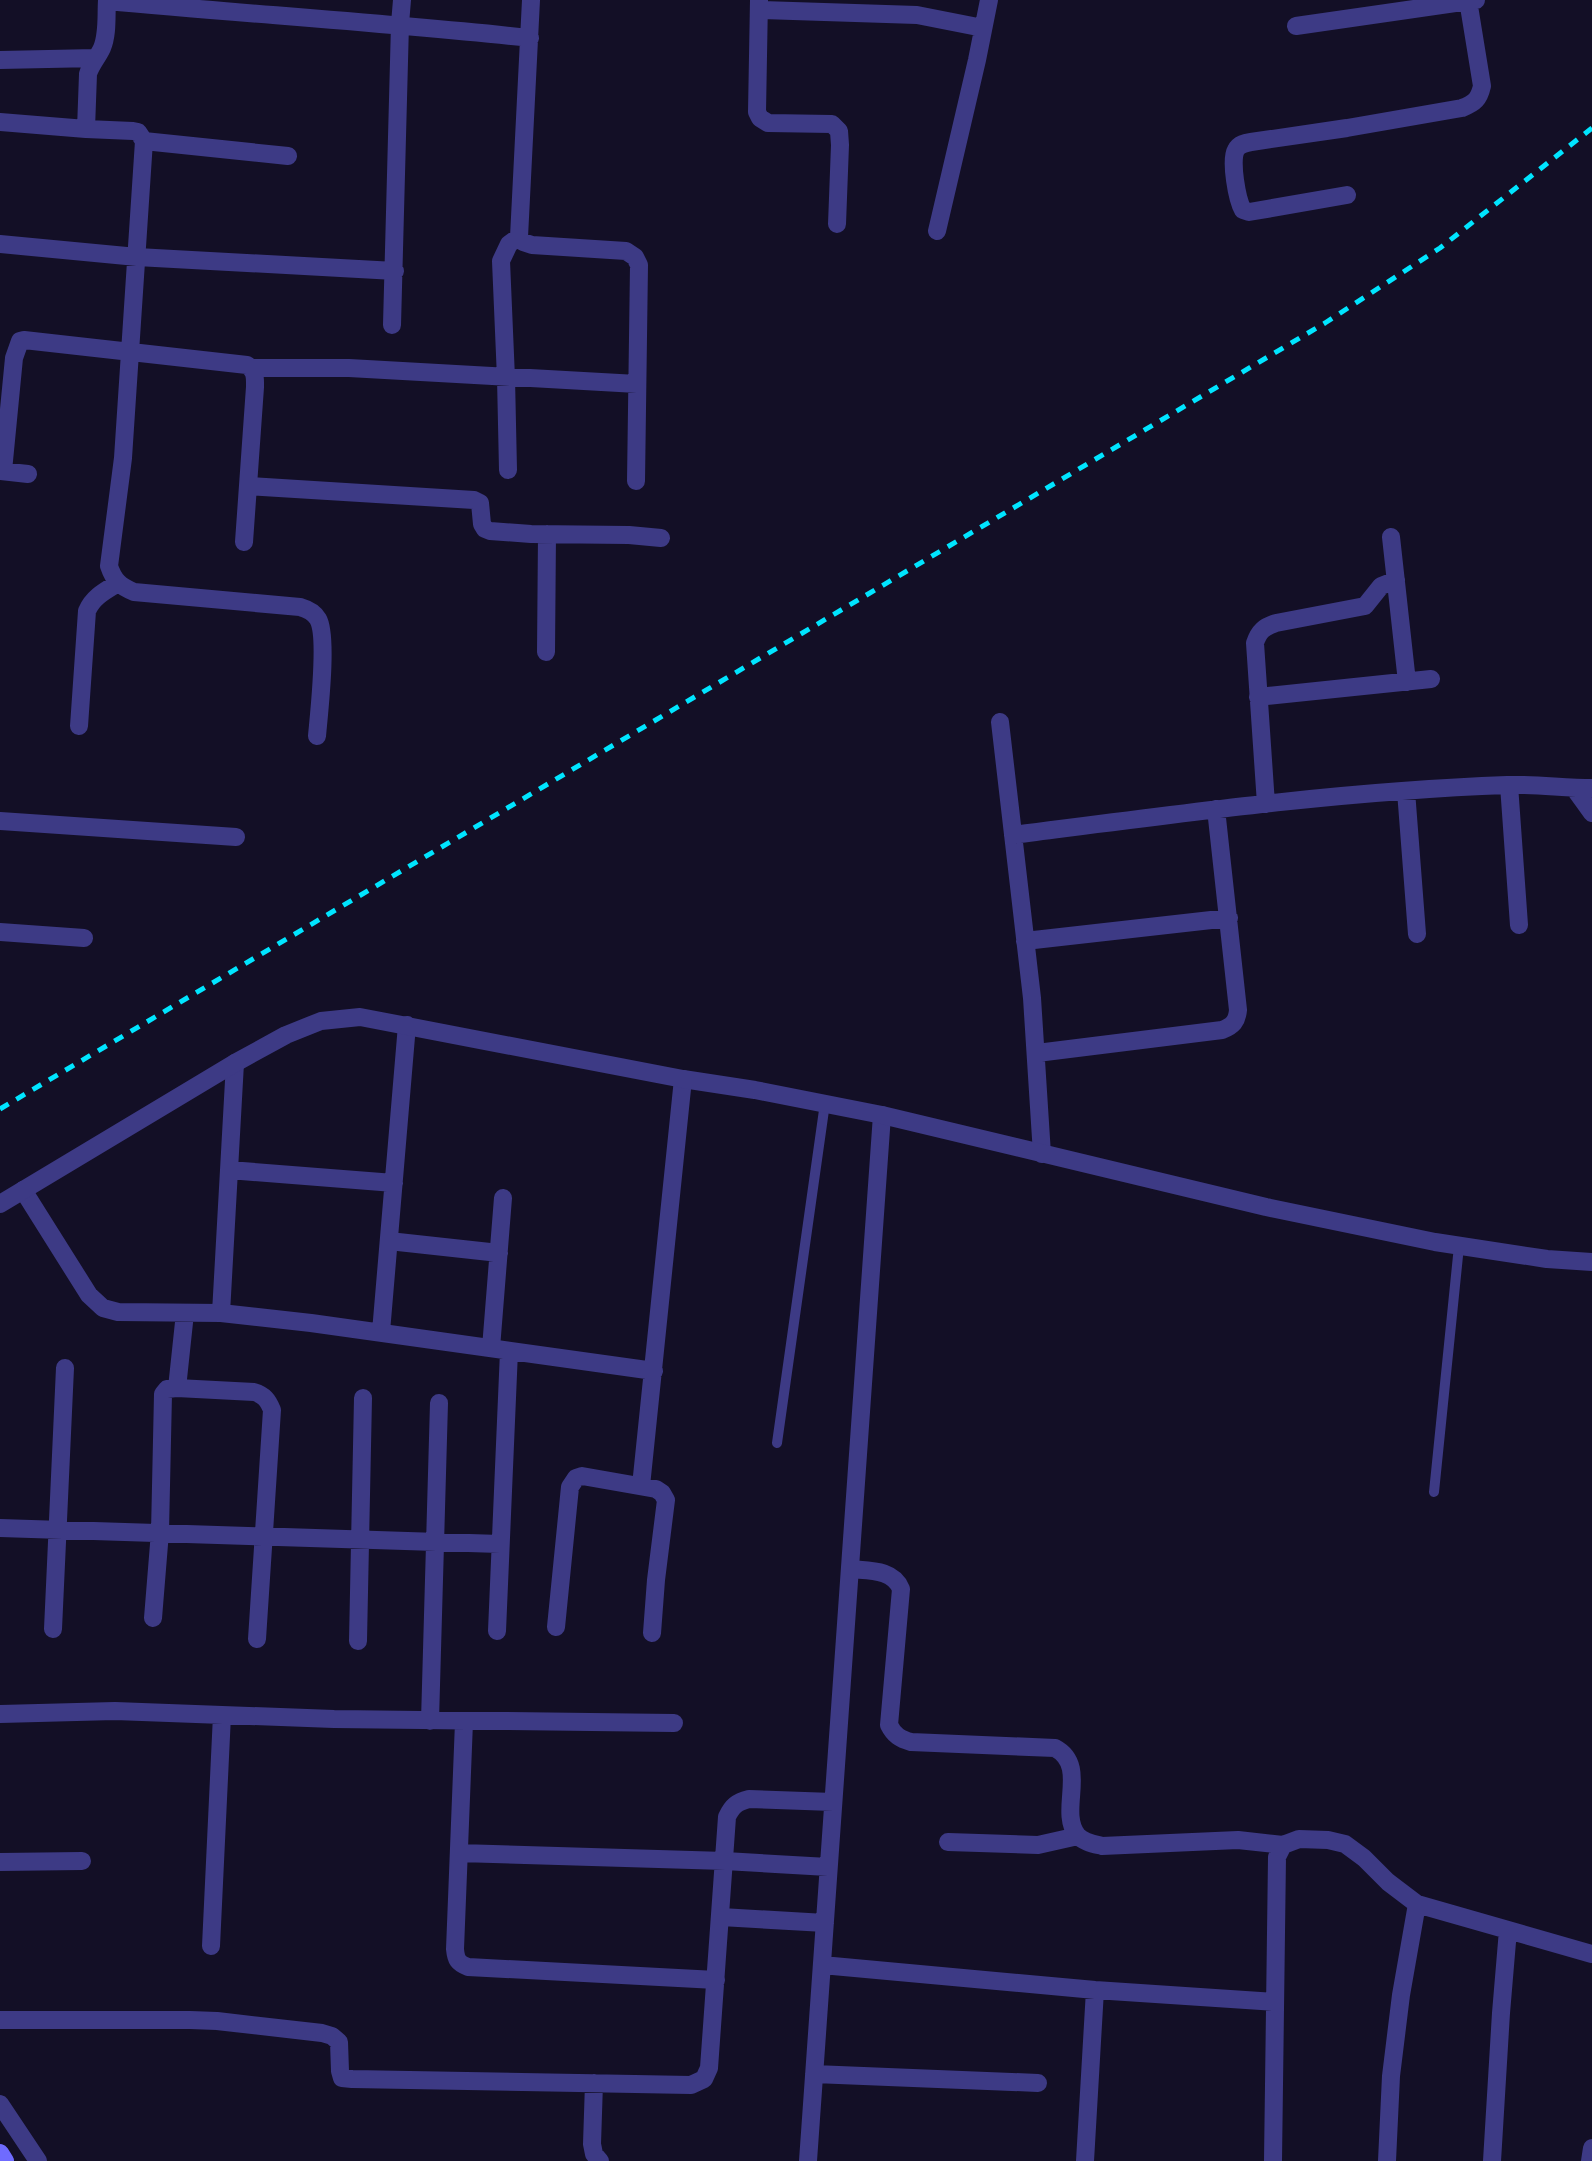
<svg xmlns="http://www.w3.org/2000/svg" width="1592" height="2161" viewBox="0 0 1592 2161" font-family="'Fira Sans',sans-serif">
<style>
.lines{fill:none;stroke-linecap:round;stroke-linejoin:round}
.service{stroke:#3d3a85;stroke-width:10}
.minor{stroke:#3d3a85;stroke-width:18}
.tertiary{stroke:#3d3a85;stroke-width:18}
.secondary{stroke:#6f6bff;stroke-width:18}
.rail{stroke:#00e5ff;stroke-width:5;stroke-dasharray:10 9;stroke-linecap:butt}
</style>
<rect width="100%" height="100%" fill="#130f26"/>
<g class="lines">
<path class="service" d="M777 1443 825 1103
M1434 1492 1459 1246"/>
<path class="minor" d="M107 0C106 15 108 34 102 48 98 57 91 64 88 74L86 129 133 131 138 132 144 141 123 458 109 566C114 581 120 586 134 592L300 607C307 609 314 612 318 619 328 636 319 713 317 736
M531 0 519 237 523 242 532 245 626 251 635 257 639 265 636 481
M759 0 757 112 760 118 768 123 832 124 839 131 840 145 837 224
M107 1C248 14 389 23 530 38
M759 10 917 15 983 28
M1296 26 1476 0
M0 60 96 58
M0 122 86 129
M144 141 288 156
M1347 195 1249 212 1243 210C1237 200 1230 160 1236 150 1239 144 1245 143 1251 142L1347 128 1462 108C1475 103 1479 99 1482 86L1468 0
M937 231 977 60 989 0
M0 244 137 257 395 271
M392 325 400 24 402 0
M252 368H349L637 384
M508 470 506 378 501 261 509 244 519 237
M0 471 28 474
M3 471 14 358 20 341 24 340 247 365C256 371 255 378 255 387L244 542
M248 486 474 500 480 503 482 524 485 529 490 531 531 534 629 535 661 538
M1391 537 1407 682
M546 652 547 534
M1258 697 1431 679
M1000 722 1032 998 1042 1154
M79 726 87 611C93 597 105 591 118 583
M1509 785 1519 925
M1574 788 1592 813
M1406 791 1417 934
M1266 804 1255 643C1259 631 1264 627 1276 623L1365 606 1381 586 1396 580
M0 821 236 837
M1013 835C1177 814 1341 791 1507 785 1535 784 1564 788 1592 788
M0 932 84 938
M1025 941 1229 918
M1037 1053 1222 1030C1233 1026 1237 1021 1238 1010L1216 809
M229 1170 394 1183
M23 1190 89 1295 103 1308 118 1312 221 1313 311 1323 654 1371
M389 1241 499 1253
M185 1313 177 1388 254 1392C264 1395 268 1400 272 1410L257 1639
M221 1313 235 1063
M381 1332 407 1025
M491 1348 503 1198
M641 1486 683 1079
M0 1528 500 1544
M850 1569C869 1571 893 1569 901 1589L889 1725C894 1735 900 1739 911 1742L1055 1748C1089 1766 1058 1810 1077 1835 1083 1842 1094 1844 1102 1846L1238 1840 1283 1845
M153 1618 160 1532 163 1394 167 1389 177 1388
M556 1627 570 1487 576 1478 582 1476 656 1489 662 1493 666 1500 656 1580 652 1633
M53 1629 65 1368
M497 1631 509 1351
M358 1641 363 1398
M0 1714 115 1711 334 1719 674 1723
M430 1721 439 1403
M464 1722 455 1949C456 1960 458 1963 468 1967L716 1980
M948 1842 1038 1845 1078 1836
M459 1853 725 1861 828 1867
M0 1862 82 1861
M721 1917 825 1923
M211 1946 222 1715
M822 1965 1095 1990 1275 2002
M0 2020H190L217 2021 322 2033 332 2036 339 2042 340 2071 342 2078 352 2079 691 2085 704 2079 709 2068 727 1817C732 1806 737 1802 749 1799L833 1802
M814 2074 1038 2083
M594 2083 592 2144 594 2154 600 2161
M808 2161 882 1115
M1085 2161 1095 1990
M1273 2161 1277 1857 1283 1845 1299 1839 1328 1840 1345 1844 1364 1858 1388 1882 1417 1904 1592 1954
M1387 2161 1391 2076 1401 1995 1417 1904
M1492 2161 1501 2013 1508 1930
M1590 2161 1592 2148"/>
<path class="tertiary" d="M0 1204 235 1063 286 1035 321 1021 360 1017 683 1079 755 1090 882 1115 1266 1207 1435 1242 1547 1259 1592 1262
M0 2104 38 2161"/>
<path class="secondary" d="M0 2153 5 2161"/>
<path class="rail" d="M0 1109 1325 323 1440 248 1592 128"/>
</g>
</svg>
